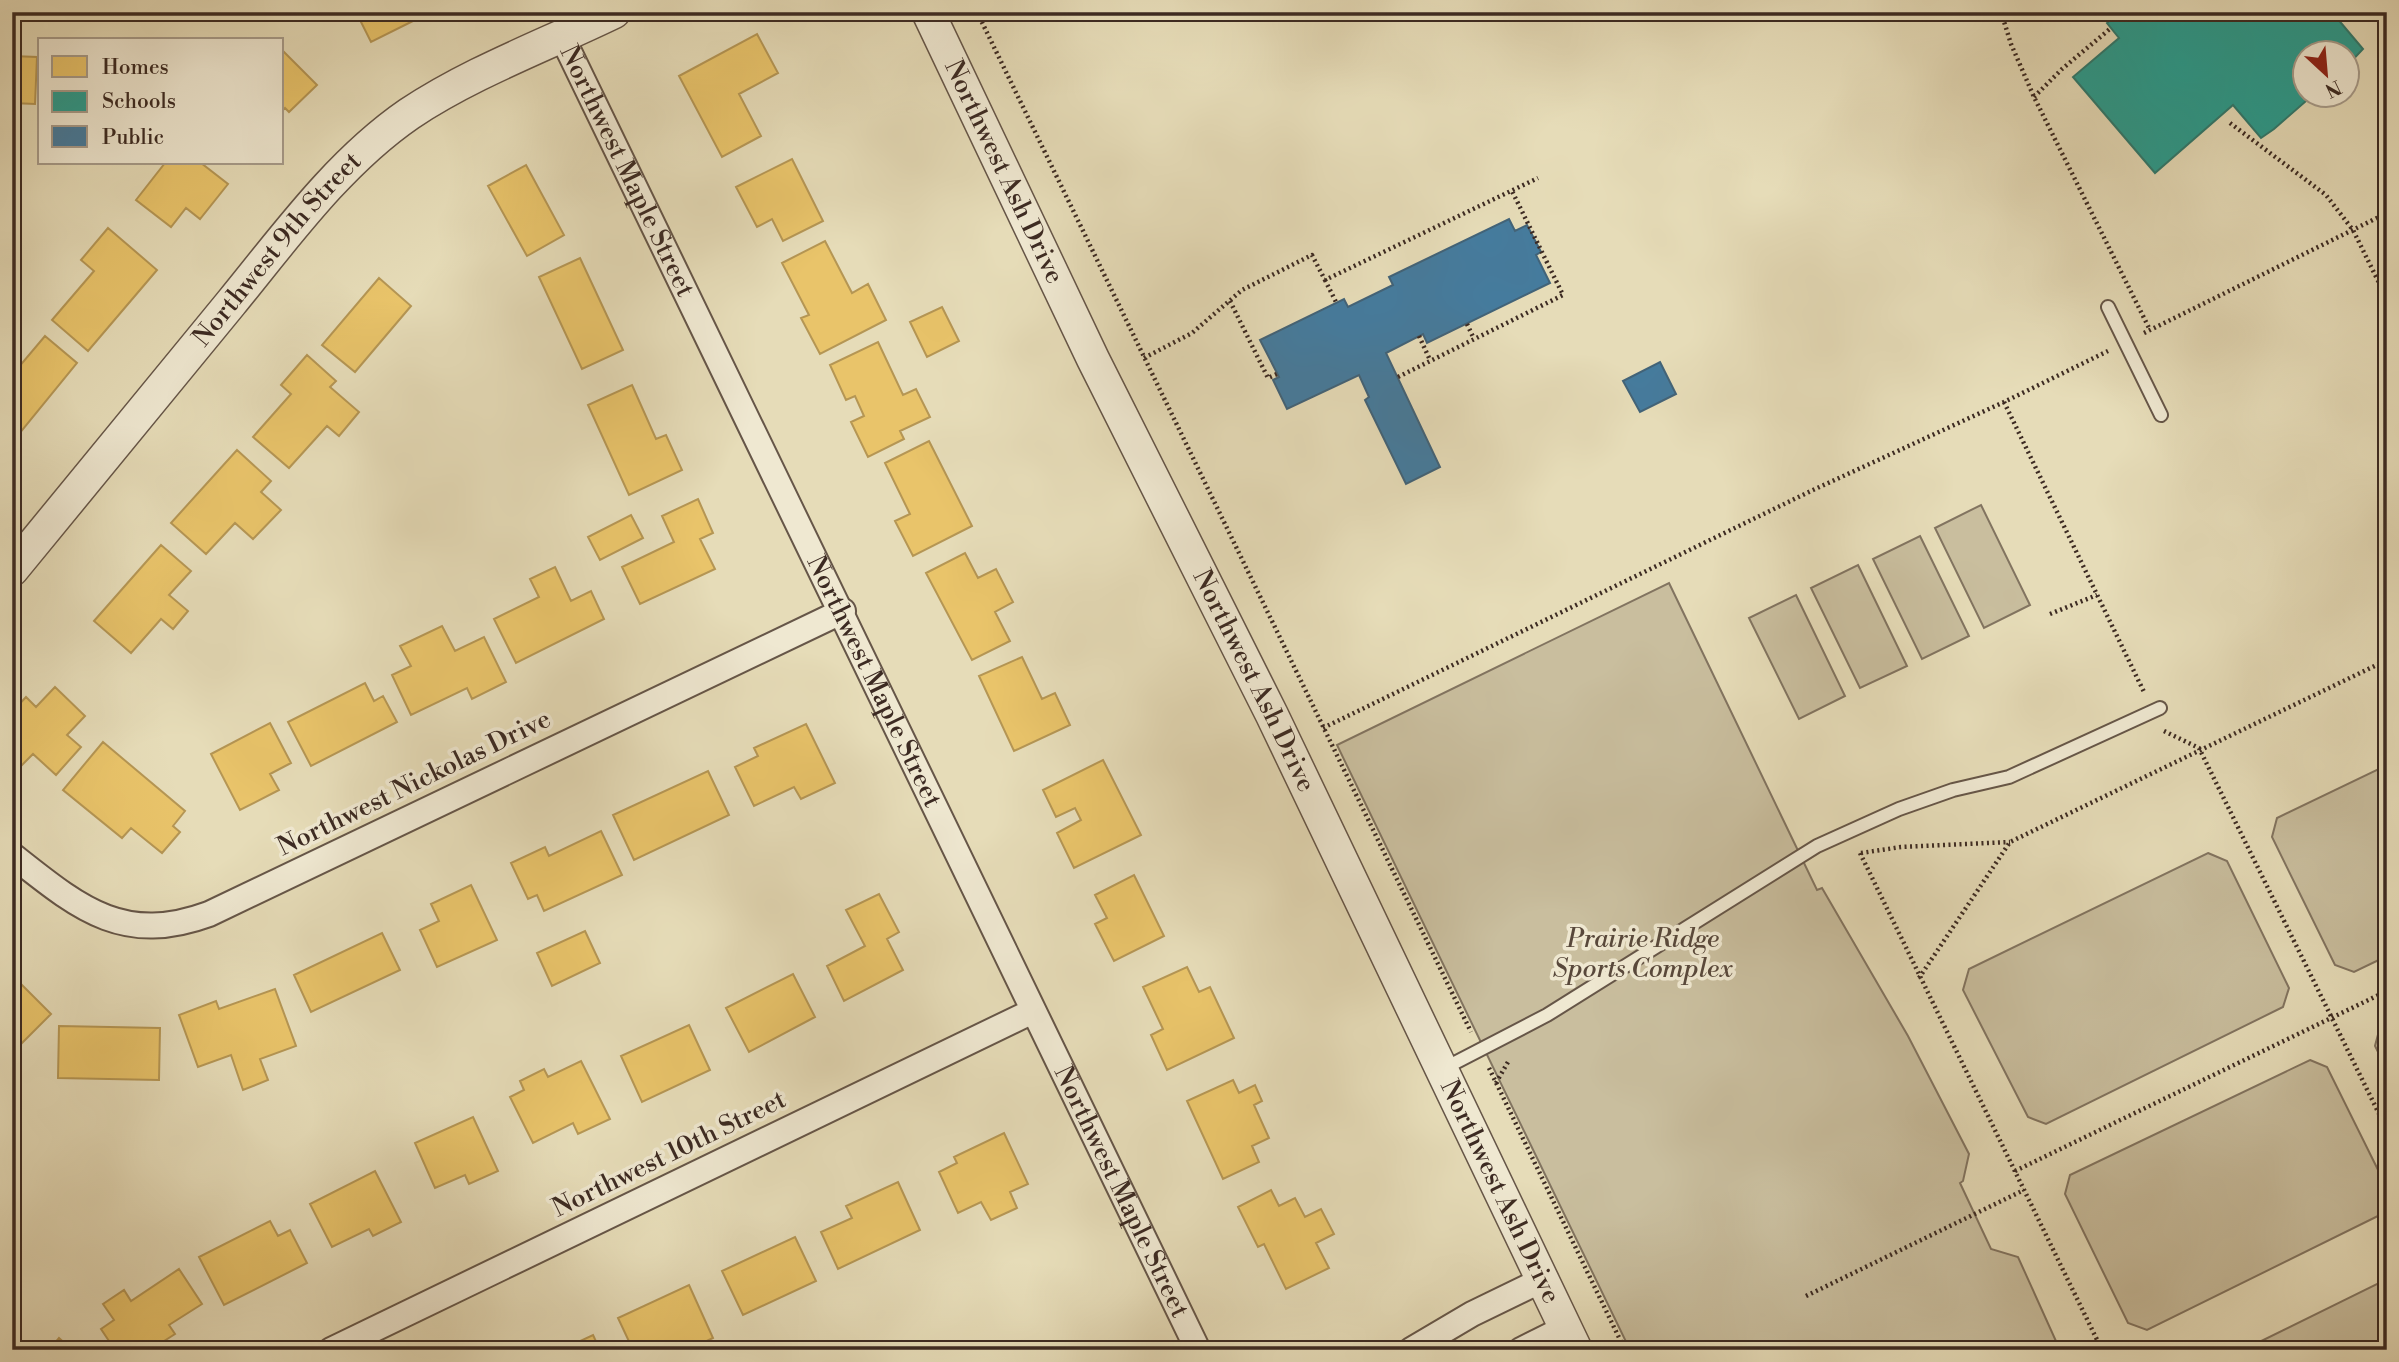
<svg xmlns="http://www.w3.org/2000/svg" width="2399" height="1362" viewBox="0 0 2399 1362" font-family="'Libre Bodoni',serif">
<style>
.green{fill:#c9be9e;stroke:#827460;stroke-width:2}
.homes{fill:#e9c46a;stroke:#b59654;stroke-width:2}
.schools{fill:#2a9d8f;stroke:#2f7a6e;stroke-width:2}
.public{fill:#457b9d;stroke:#426378;stroke-width:2}
.lines{fill:none;stroke-linecap:round;stroke-linejoin:round}
.service-casing{stroke:#665648;stroke-width:16}
.minor-casing{stroke:#665648;stroke-width:28}
.tertiary-casing{stroke:#665648;stroke-width:35}
.path{stroke:#3c2a22;stroke-width:4.5;stroke-dasharray:2 3.5;stroke-linecap:butt}
.service{stroke:#efe8d1;stroke-width:12}
.minor{stroke:#efe8d1;stroke-width:24}
.tertiary{stroke:#efe8d1;stroke-width:32}
.labels{text-anchor:middle;dominant-baseline:central;stroke-width:7;stroke-linejoin:round;paint-order:stroke}
.street-label{font-size:26px;fill:#3c2a22;stroke:#efe8d1}
.park-label{font-size:26px;font-style:italic;fill:#58483b;stroke:#efe8d1}
</style>
<rect width="100%" height="100%" fill="#e6dcb8"/>
<filter id="stains"><feTurbulence type="fractalNoise" baseFrequency=".00286" numOctaves="4"/><feColorMatrix values="0 0 0 0 .2 0 0 0 0 .09 0 0 0 0 .02 0 0 0 .5 -.17"/></filter>
<radialGradient id="worn" r=".72"><stop offset=".6" stop-color="#630" stop-opacity="0"/><stop offset="1" stop-color="#630" stop-opacity=".3"/></radialGradient>
<path class="green" d="M1981 505 2030 605 1984 628 1935 528Z
M1920 536 1969 636 1922 659 1873 559Z
M1858 565 1907 666 1860 688 1811 588Z
M1669 583 1817 890 1822 888 1908 1036 1969 1154 1963 1181 1960 1183 1991 1249 2018 1257 2060 1350H1630L1337 745Z
M1796 595 1845 696 1799 719 1749 618Z
M2387 765V956L2354 972 2335 965 2272 837 2277 818Z
M2208 853 2227 861 2289 988 2283 1007 2046 1124 2028 1117 1963 990 1969 969Z
M2387 1024V1070L2375 1046 2380 1027Z
M2310 1060 2327 1067 2387 1188 2384 1213 2147 1330 2128 1323 2065 1194 2070 1175Z
M2387 1279V1350H2243Z"/>
<path class="homes" d="M356 12H431L371 42Z
M757 34 778 73 739 94 761 136 722 157 679 76Z
M282 50 317 85 289 112 285 108 282 111Z
M12 56 37 57 35 104 12 103Z
M792 159 823 221 783 241 772 219 757 227 736 187Z
M165 163H201L228 184 200 219 186 208 171 227 136 200Z
M526 165 564 235 527 256 488 186Z
M108 228 157 270 88 351 52 320 94 271 81 260Z
M825 241 852 293 868 284 886 320 820 354 801 318 809 315 782 263Z
M580 258 623 350 582 369 539 277Z
M379 278 411 306 355 372 322 345Z
M942 307 959 341 927 357 910 322Z
M45 336 77 363 15 439 12 437V375Z
M878 342 903 395 916 389 930 417 900 431 904 439 868 457 851 422 864 416 855 396 846 400 830 365Z
M307 355 336 381 330 387 359 412 339 436 327 426 289 468 253 437 291 394 281 385Z
M632 385 656 439 666 435 682 470 629 495 588 405Z
M929 441 972 526 913 556 895 521 910 514 885 463Z
M237 450 271 481 261 492 281 510 253 539 235 523 206 554 171 523Z
M698 499 713 533 700 539 715 569 640 604 622 567 674 542 662 516Z
M631 515 643 538 600 560 588 537Z
M161 545 191 571 169 595 188 611 173 629 161 619 131 653 94 621Z
M965 553 978 578 996 569 1013 602 995 612 1010 641 972 660 926 573Z
M555 567 571 601 591 591 604 619 516 663 494 619 539 597 530 579Z
M442 626 455 651 484 637 506 682 472 699 467 688 411 715 392 675 411 666 400 646Z
M1022 657 1042 699 1055 693 1070 725 1014 751 979 676Z
M365 683 374 701 383 696 397 722 311 766 288 722Z
M55 687 85 716 67 735 81 747 56 775 33 754 19 768 12 761V712L26 697 36 707Z
M270 723 291 763 270 774 279 790 240 810 211 754Z
M806 724 835 783 801 799 794 787 754 806 735 767 758 756 754 748Z
M103 742 185 811 173 826 180 832 162 853 131 828 122 838 63 790Z
M1103 760 1141 835 1074 868 1057 833 1081 820 1075 808 1056 817 1043 790Z
M708 771 729 815 634 860 613 815Z
M601 831 622 875 544 911 537 895 528 899 511 863 545 847 549 856Z
M1134 875 1164 936 1114 961 1095 924 1107 918 1095 895Z
M471 885 497 940 437 967 420 930 439 921 431 904Z
M879 894 899 932 887 939 903 970 844 1001 827 966 865 946 846 910Z
M585 931 600 963 552 986 537 953Z
M382 933 400 970 311 1012 294 975Z
M1187 967 1199 992 1210 987 1234 1038 1167 1070 1151 1035 1163 1029 1143 987Z
M793 974 815 1017 749 1052 726 1008Z
M12 975 51 1014 13 1052 12 1051Z
M275 989 296 1046 260 1059 268 1080 243 1090 231 1055 198 1067 179 1015 216 1001 219 1009Z
M689 1025 710 1070 642 1102 621 1056Z
M59 1026 160 1028 159 1080 58 1078Z
M581 1061 610 1119 578 1134 573 1123 533 1143 510 1097 524 1090 520 1081 544 1069 548 1077Z
M1233 1080 1239 1093 1255 1085 1262 1101 1254 1105 1269 1138 1252 1146 1259 1162 1223 1179 1187 1101Z
M473 1117 498 1171 469 1184 465 1175 435 1188 415 1143Z
M1004 1133 1028 1184 1010 1192 1017 1208 991 1220 981 1202 958 1213 939 1172 957 1163 954 1157Z
M375 1171 401 1222 373 1236 369 1229 332 1247 310 1204Z
M898 1182 920 1230 838 1269 821 1232 852 1218 846 1206Z
M1271 1190 1279 1206 1295 1198 1305 1217 1321 1209 1334 1234 1316 1243 1329 1268 1286 1289 1264 1244 1258 1247 1238 1207Z
M270 1221 278 1236 290 1230 307 1263 224 1305 199 1257Z
M795 1237 816 1281 743 1315 722 1271Z
M179 1269 202 1304 169 1325 175 1334 150 1350H115L101 1329 114 1320 103 1304 124 1290 131 1301Z
M689 1285 713 1338 688 1350H633L618 1318Z
M593 1335 600 1350H561Z
M59 1338 72 1350H49Z"/>
<path class="schools" d="M2119 12H2341L2336 17 2363 49 2346 67V52H2304V94H2314L2274 129 2261 138 2233 105 2155 173 2073 77 2119 38 2107 23Z"/>
<path class="public" d="M1509 219 1515 231 1527 225 1541 252 1536 255 1550 283 1427 343 1423 334 1386 353 1440 467 1406 484 1365 400 1369 397 1359 375 1287 409 1273 380 1279 377 1260 340 1344 299 1348 307 1393 285 1389 277Z
M1660 362 1676 394 1640 412 1623 381Z"/>
<g class="lines">
<defs>
<path id="service" d="M2108 307 2161 415
M1441 1070 1547 1015 1817 846 1899 809 1953 790 2009 777 2160 708"/>
<g id="minor">
<path id="s1" d="M562 37 1198 1350"/>
<path d="M12 855C78 907 122 946 209 914L843 611"/>
<path d="M331 1350 1033 1011"/>
<path d="M1411 1350 1472 1314 1542 1280"/>
<path d="M1521 1350 1565 1328"/>
</g>
<g id="tertiary">
<path id="s2" d="M928 12 1093 359 1272 715 1576 1350"/>
<path id="s3" d="M12 570C85 481 158 392 231 303 285 237 338 163 409 114 472 72 546 45 614 12"/>
</g>
</defs>
<use href="#service" class="service-casing"/>
<use href="#minor" class="minor-casing"/>
<use href="#tertiary" class="tertiary-casing"/>
<path class="path" d="M977 12 1471 1032
M2001 12 2011 44 2034 97 2150 330
M2034 97 2062 69 2111 28
M2230 123 2326 195 2353 230 2387 299
M1325 280 1336 302
M1230 301 1268 378 1277 374
M1467 324 1474 339
M2144 333 2387 213
M1419 336 1430 360
M1144 358 1192 333 1242 290 1312 255 1325 280 1538 178
M1398 377 1563 295 1512 191
M2004 402 2144 692
M2050 614 2097 595
M1323 728 1813 490 2004 402 2108 351
M2164 731 2199 748 2387 1130
M1860 853 2102 1350
M1861 853 1901 847 2010 842
M1919 978 2010 842 2387 660
M1489 1068 1625 1350
M1496 1083 1508 1062
M2015 1171 2387 991
M1806 1296 2024 1190"/>
<use href="#service" class="service"/>
<use href="#minor" class="minor"/>
<use href="#tertiary" class="tertiary"/>
</g>
<g class="labels">
<g class="street-label">
<text stroke="none"><textPath href="#s1" startOffset="149">Northwest Maple Street</textPath></text>
<text stroke="none"><textPath href="#s2" startOffset="177">Northwest Ash Drive</textPath></text>
<text stroke="none"><textPath href="#s3" startOffset="416">Northwest 9th Street</textPath></text>
<text stroke="none"><textPath href="#s1" startOffset="716">Northwest Maple Street</textPath></text>
<text stroke="none"><textPath href="#s2" startOffset="744">Northwest Ash Drive</textPath></text>
<text transform="translate(414 783) rotate(-26)">Northwest Nickolas Drive</text>
<text transform="translate(669 1154) rotate(-26)">Northwest 10th Street</text>
<text stroke="none"><textPath href="#s2" startOffset="1311">Northwest Ash Drive</textPath></text>
<text stroke="none"><textPath href="#s1" startOffset="1283">Northwest Maple Street</textPath></text>
</g>
<g class="park-label">
<text x="1643" y="939">Prairie Ridge<tspan x="1643" dy="30">Sports Complex</tspan></text>
</g>
</g>
<rect width="2399" height="1362" fill="none" stroke="#e6dcb8" stroke-width="42"/>
<rect x="14" y="14" width="2371" height="1334" fill="none" stroke="#3c2a22" stroke-width="3.5"/>
<rect x="21" y="21" width="2357" height="1320" fill="none" stroke="#3c2a22" stroke-width="2"/>
<rect x="38" y="38" width="245" height="126" fill="#efe8d1" stroke="#a79c8b" stroke-width="2"/>
<rect x="52" y="56" width="35" height="21" fill="#e9c46a" stroke="#a79c8b" stroke-width="2"/>
<text x="102" y="74" font-size="21" fill="#3c2a22">Homes</text>
<rect x="52" y="91" width="35" height="21" fill="#2a9d8f" stroke="#a79c8b" stroke-width="2"/>
<text x="102" y="108" font-size="21" fill="#3c2a22">Schools</text>
<rect x="52" y="126" width="35" height="21" fill="#457b9d" stroke="#a79c8b" stroke-width="2"/>
<text x="102" y="144" font-size="21" fill="#3c2a22">Public</text>
<g transform="translate(2326 74) rotate(154)"><circle r="33" fill="#efe8d1" stroke="#a79c8b" stroke-width="2"/>
<path d="M0-5L12 26L0 18L-12 26Z" fill="#8f2418"/>
<text y="-10" font-size="19" font-weight="bold" text-anchor="middle" fill="#3c2a22">N</text>
</g>
<rect width="100%" height="100%" filter="url(#stains)"/>
<rect width="100%" height="100%" fill="url(#worn)"/>
</svg>
